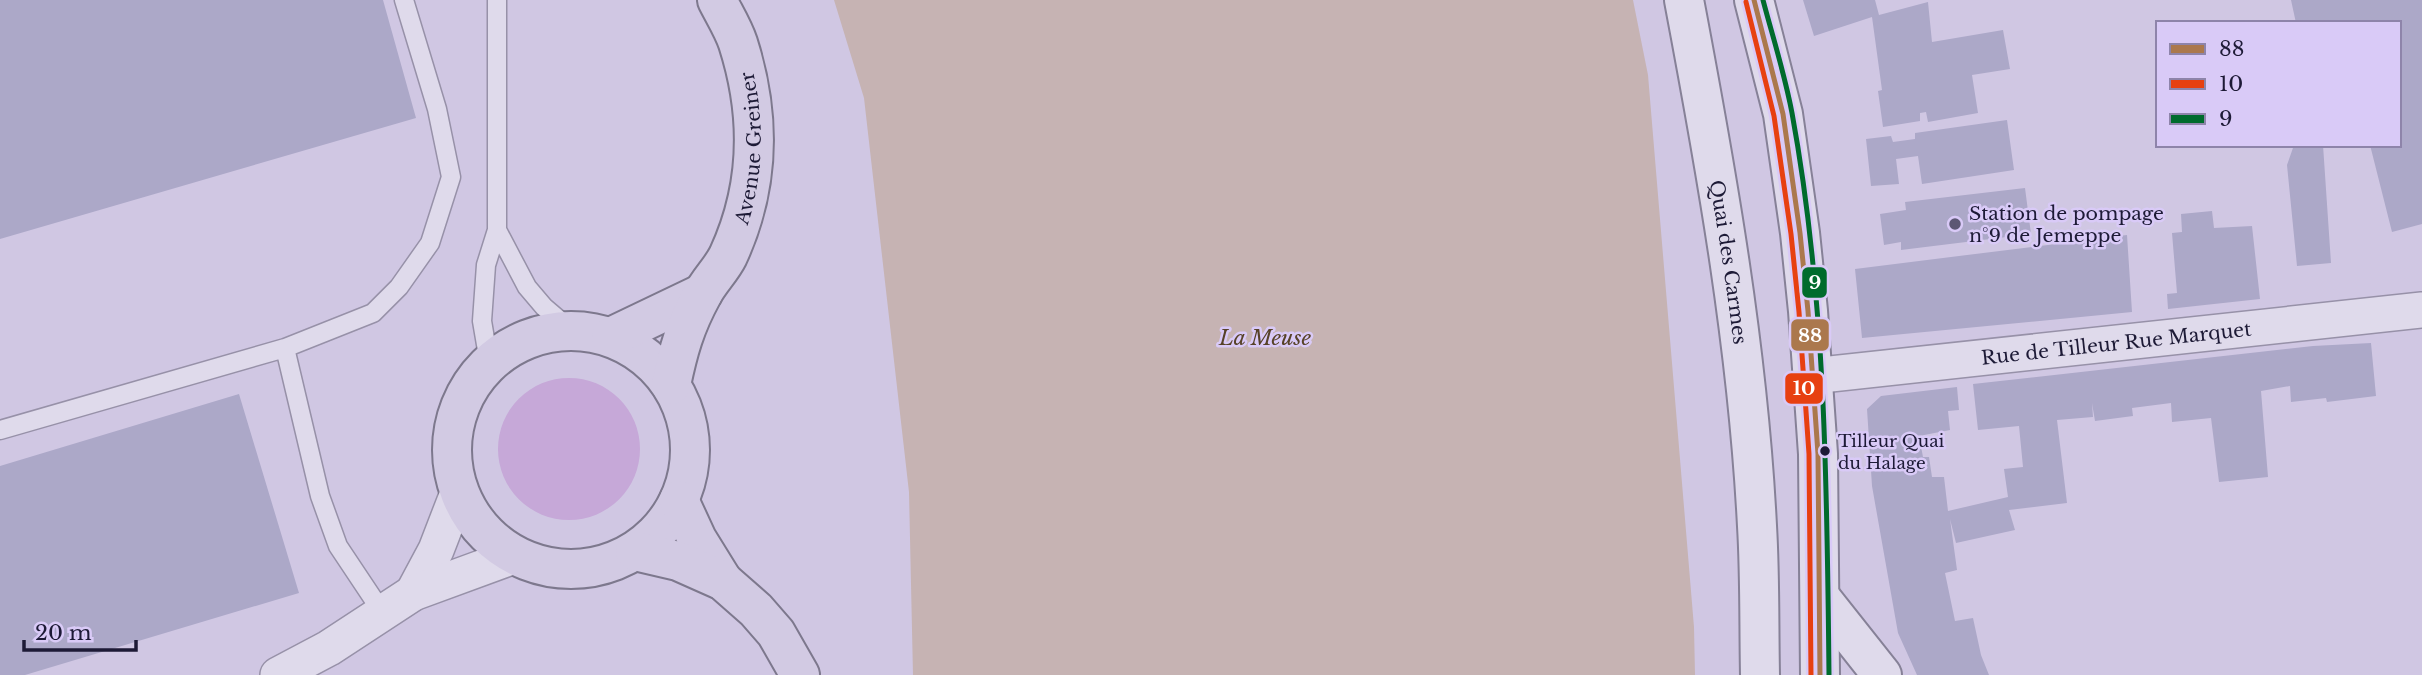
<svg xmlns="http://www.w3.org/2000/svg" width="2422" height="675" viewBox="0 0 2422 675" font-family="'Libre Baskerville',serif">
<style>
.green{fill:#c6a8d8}
.water{fill:#c6b3b3}
.building{fill:#aca8c8}
.lines{fill:none;stroke-linecap:round;stroke-linejoin:round}
.lane-casing{stroke:#9791a8;stroke-width:21}
.street-casing{stroke:#9791a8;stroke-width:38}
.secondary-casing{stroke:#868197;stroke-width:42}
.primary-casing{stroke:#7d788d;stroke-width:42}
.lane{stroke:#dfdaeb;stroke-width:18}
.street{stroke:#dfdaeb;stroke-width:35}
.secondary{stroke:#dfdaeb;stroke-width:38}
.primary{stroke:#d2cae3;stroke-width:38}
.bus-1-casing{stroke:#d9caf7;stroke-width:10}
.bus-2-casing{stroke:#d9caf7;stroke-width:10}
.bus-3-casing{stroke:#d9caf7;stroke-width:10}
.bus-1{stroke:#ab784d;stroke-width:5}
.bus-2{stroke:#e74011;stroke-width:5}
.bus-3{stroke:#006b2d;stroke-width:5}
.poi-dot{fill:#5c5773;stroke:#d9caf7;stroke-width:2.5}
.bus-dot{fill:#1d1a36;stroke:#d9caf7;stroke-width:2.5}
.labels{text-anchor:middle;dominant-baseline:central;stroke-width:5;stroke-linejoin:round;paint-order:stroke}
.bus-label{font-size:17px;fill:#1d1a36;stroke:#d9caf7;text-anchor:start}
.street-label{font-size:19px;fill:#1d1a36;stroke:#d9caf7}
.poi-label{font-size:19px;fill:#1d1a36;stroke:#d9caf7;text-anchor:start}
.water-label{font-size:21px;font-style:italic;fill:#574228;stroke:#d9caf7}
.line-badge{stroke:#d9caf7;stroke-width:2.5}
.badge-label{font-size:19px;text-anchor:middle;font-weight:bold;fill:#fff}
</style>
<rect width="100%" height="100%" fill="#d0c7e3"/>
<path class="green" d="M498 449a71 71 0 1 1 142 0a71 71 0 1 1-142 0Z"/>
<path class="water" d="M834 0H1633L1648 75 1694 627 1695 675H913L909 492 864 98Z"/>
<path class="building" d="M0 0H383L416 118 0 239Z
M1803 0H1875L1879 15 1928 2 1932 42 2003 30 2010 69 1972 75 1978 113 1928 122 1926 112 1920 113V121L1883 127 1878 91 1882 90 1872 17 1814 36Z
M2291 0H2422V224L2392 232 2370 145H2399V23H2296Z
M2007 120 2014 170 1922 184 1918 156 1896 159 1899 184 1871 186 1866 139 1891 136 1893 142 1915 139V133Z
M2294 145H2323L2331 263 2297 266 2287 165Z
M2025 188 2031 234 1901 250V242L1884 245 1880 214 1906 210 1905 202Z
M2212 211 2214 228 2252 226 2260 299 2168 309 2167 294 2177 293 2172 233 2182 232 2181 214Z
M2127 235 2132 312 1862 338 1855 269Z
M2371 343 2376 396 2327 402 2326 398 2291 402 2290 386 2261 391 2268 477 2219 482 2211 418 2172 422 2171 403 2132 408 2133 416 2095 421 2092 403 2093 417 2057 420 2067 503 2009 510 2015 530 1956 543 1950 519 1957 570 1945 573 1955 621 1973 618 1981 655 1989 675H1917L1898 633 1872 486 1867 409 1881 396 1957 387 1959 410 1948 411 1950 430 1919 436 1923 457H1929L1932 477H1944L1948 511 2008 497 2004 469 2023 467 2019 426 1978 430 1973 384 2313 346Z
M239 394 299 593 25 675H0V466Z"/>
<g class="lines">
<defs>
<path id="lane" d="M497 0V230
M285 348 320 496 338 546 382 612
M489 362 482 321 486 265 497 230 527 287 544 307 571 330
M0 430 285 348 373 313 399 287 430 243 451 177 437 109 404 0"/>
<g id="street">
<path id="s1" d="M1812 376 2422 310"/>
<path d="M413 593 436 550 458 493"/>
<path d="M278 675 329 648 413 593 514 556"/>
</g>
<g id="secondary">
<path id="s2" d="M1684 0C1717 174 1748 349 1757 526 1760 576 1759 625 1760 675"/>
<path d="M1754 0 1783 114 1800 233 1808 311 1818 454 1820 675"/>
<path d="M1821 598 1882 675"/>
</g>
<g id="primary">
<circle cx="571" cy="450" r="119"/>
<path d="M611 337 703 293"/>
<path id="s3" d="M671 385C678 351 685 326 702 295 709 281 721 270 728 256 760 187 761 115 738 43 733 28 724 14 717 0"/>
<path d="M679 500 697 539 723 581"/>
<path d="M635 551 678 561 723 581 756 610 776 633 800 675"/>
</g>
</defs>
<use href="#lane" class="lane-casing"/>
<use href="#street" class="street-casing"/>
<use href="#secondary" class="secondary-casing"/>
<use href="#primary" class="primary-casing"/>
<use href="#lane" class="lane"/>
<use href="#street" class="street"/>
<use href="#secondary" class="secondary"/>
<use href="#primary" class="primary"/>
<defs>
<path id="bus-1" d="M1754 0 1783 114 1800 233 1808 311 1818 454 1820 675"/>
<path id="bus-2" d="M1746 2 1774 116 1791 234 1799 312 1809 454 1811 675"/>
<path id="bus-3" d="M1763 0C1773 38 1785 75 1792 113 1826 298 1827 487 1829 675"/>
</defs>
<use href="#bus-1" class="bus-1-casing"/>
<use href="#bus-2" class="bus-2-casing"/>
<use href="#bus-3" class="bus-3-casing"/>
<use href="#bus-1" class="bus-1"/>
<use href="#bus-2" class="bus-2"/>
<use href="#bus-3" class="bus-3"/>
</g>
<circle class="poi-dot" cx="1955" cy="224" r="7"/>
<circle class="bus-dot" cx="1825" cy="451" r="6"/>
<g class="labels">
<g class="bus-label">
<text x="1838" y="441">Tilleur Quai<tspan x="1838" dy="22">du Halage</tspan></text>
</g>
<g class="street-label">
<text stroke="none"><textPath href="#s3" startOffset="254">Avenue Greiner</textPath></text>
<text stroke="none"><textPath href="#s2" startOffset="266">Quai des Carmes</textPath></text>
<text stroke="none"><textPath href="#s1" startOffset="306">Rue de Tilleur Rue Marquet</textPath></text>
</g>
<g class="poi-label">
<text x="1969" y="213">Station de pompage<tspan x="1969" dy="22">n°9 de Jemeppe</tspan></text>
</g>
<g class="water-label">
<text x="1265" y="338">La Meuse</text>
</g>
</g>
<g class="line-badge">
<rect x="1801" y="266" width="27" height="33" rx="7" fill="#006b2d"/>
<rect x="1790" y="318" width="40" height="34" rx="7" fill="#ab784d"/>
<rect x="1784" y="372" width="40" height="33" rx="7" fill="#e74011"/>
</g>
<g class="badge-label">
<text x="1815" y="289">9</text>
<text x="1810" y="342">88</text>
<text x="1804" y="395">10</text>
</g>
<rect x="2156" y="21" width="245" height="126" fill="#d9caf7" stroke="#8e84aa" stroke-width="2"/>
<rect x="2170" y="44" width="35" height="10" fill="#ab784d" stroke="#8e84aa" stroke-width="2"/>
<text x="2219" y="56" font-size="21" fill="#1d1a36">88</text>
<rect x="2170" y="79" width="35" height="10" fill="#e74011" stroke="#8e84aa" stroke-width="2"/>
<text x="2219" y="91" font-size="21" fill="#1d1a36">10</text>
<rect x="2170" y="114" width="35" height="10" fill="#006b2d" stroke="#8e84aa" stroke-width="2"/>
<text x="2219" y="126" font-size="21" fill="#1d1a36">9</text>
<path d="M24 640v10h112v-10" fill="none" stroke="#1d1a36" stroke-width="3.5"/>
<text x="35" y="640" font-size="21" fill="#1d1a36" stroke="#d9caf7" stroke-width="5" paint-order="stroke">20 m</text>
</svg>
